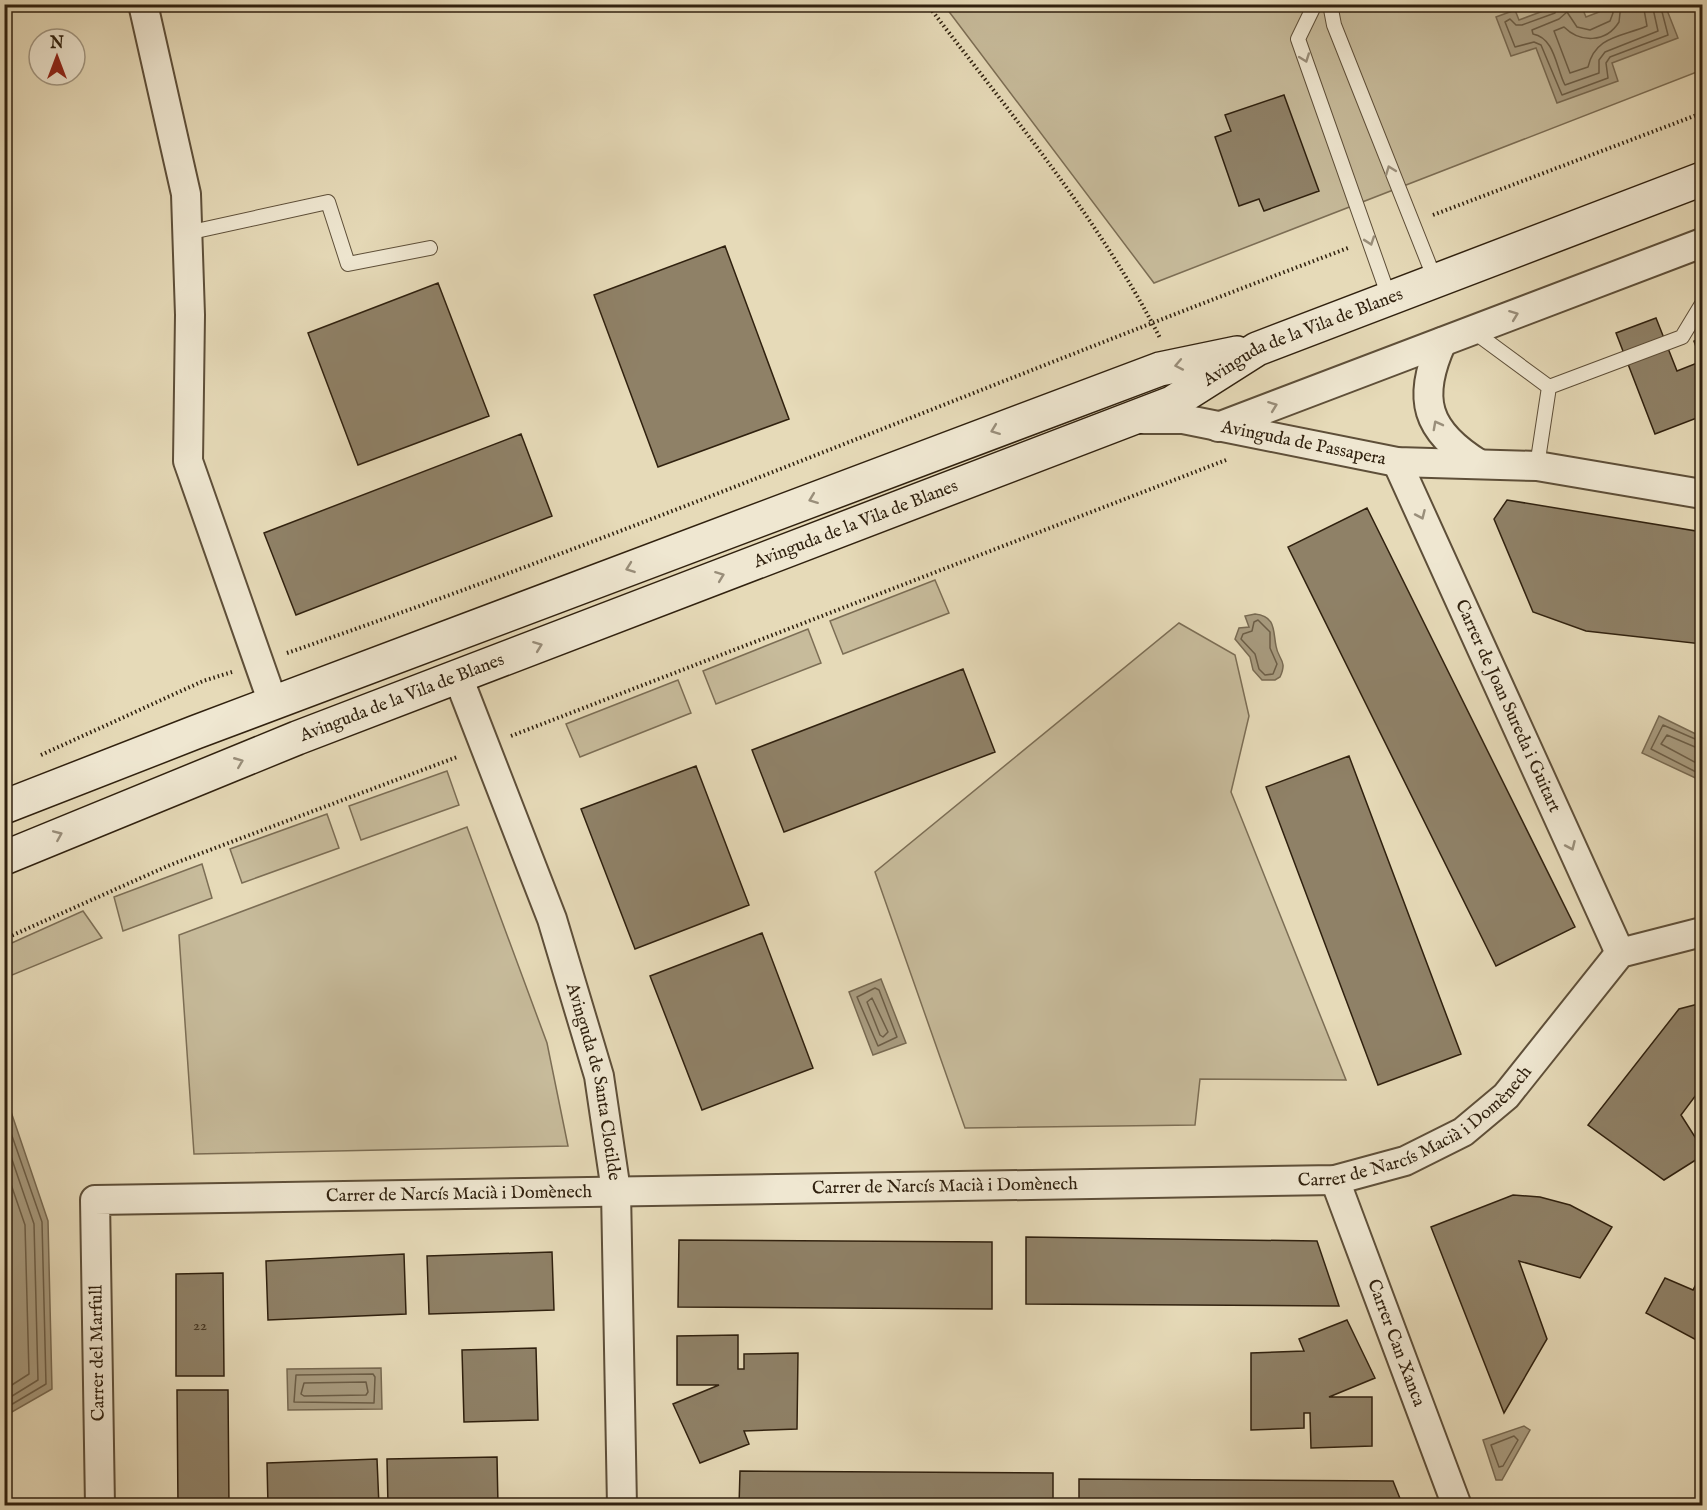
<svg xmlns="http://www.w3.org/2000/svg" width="1707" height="1510" viewBox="0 0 1707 1510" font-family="'IM FELL English',serif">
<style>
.green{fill:#c7bb9b;stroke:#7c6e55;stroke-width:1.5}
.water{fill:#a89b7f;stroke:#786a52;stroke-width:1.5}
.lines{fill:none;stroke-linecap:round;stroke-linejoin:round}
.shore{stroke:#6c5e47;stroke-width:1.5}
.building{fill:#8f8167;stroke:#30210f;stroke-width:1.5}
.lane-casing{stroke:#5e4f39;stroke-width:16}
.street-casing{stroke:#5e4f39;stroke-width:32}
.secondary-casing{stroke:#30210f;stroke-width:36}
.path{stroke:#30210f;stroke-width:4;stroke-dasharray:1.5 3;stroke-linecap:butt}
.lane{stroke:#efe7d1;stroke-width:14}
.street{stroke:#efe7d1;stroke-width:28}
.secondary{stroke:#efe7d1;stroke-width:33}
.oneway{stroke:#998e7a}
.labels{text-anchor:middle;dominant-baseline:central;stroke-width:6;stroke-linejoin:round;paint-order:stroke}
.number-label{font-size:15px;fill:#483925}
.street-label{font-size:18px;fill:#30210f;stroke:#efe7d1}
</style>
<rect width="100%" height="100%" fill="#e6dab8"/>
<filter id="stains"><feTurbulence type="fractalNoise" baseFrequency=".00333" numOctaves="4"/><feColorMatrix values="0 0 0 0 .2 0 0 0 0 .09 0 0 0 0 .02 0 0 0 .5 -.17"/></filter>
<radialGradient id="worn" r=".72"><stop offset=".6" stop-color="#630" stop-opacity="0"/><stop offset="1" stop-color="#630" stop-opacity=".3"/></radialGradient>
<path class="green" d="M944 5H1702V70L1154 283Z
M935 580 949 613 843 654 830 621Z
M1179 623 1235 655 1249 716 1231 792 1346 1080 1200 1079 1195 1125 965 1128 875 872Z
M808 629 821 663 716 704 703 671Z
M678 680 691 713 580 757 566 724Z
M447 771 459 805 361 840 349 806Z
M327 814 339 848 242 883 230 849Z
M467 827 547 1043 568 1146 194 1154 179 935Z
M202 864 212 898 123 931 114 897Z
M83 911 102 938 5 978V946Z"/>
<path class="water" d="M1559 5H1581L1586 17 1599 12 1597 5H1665L1678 38 1612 63 1618 81 1557 103 1536 48 1511 56 1496 17 1515 10 1519 20Z
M1255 614C1276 616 1273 631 1276 646 1278 660 1288 660 1280 677L1275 680H1262L1253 670 1250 657 1235 639 1239 628 1249 627 1245 616Z
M1659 716 1702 737V781L1642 753Z
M881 979 906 1043 873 1055 849 992Z
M5 1094 48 1221 52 1389 5 1416Z
M381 1368 382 1409 288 1410 287 1369Z
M1524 1426 1530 1430 1502 1480H1496L1483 1440Z"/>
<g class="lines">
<path class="shore" d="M1558 4 1555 13 1522 25H1516L1510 19 1505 22 1515 47 1534 42 1541 45 1562 95 1608 78 1606 63 1610 57 1668 35 1660 4
M1611 4 1613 13 1610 21 1590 30 1577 27 1567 12 1559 19 1532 30 1533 34C1555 38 1556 68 1565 85L1599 73V60L1605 52 1658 31 1652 4
M1621 4 1619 22C1606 43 1580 43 1564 27L1554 31 1570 73 1588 67C1595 36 1621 37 1647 26L1643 4
M1258 620 1270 632V648L1277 664 1273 674 1265 675 1259 669 1255 654 1241 639 1243 634 1252 631 1254 622Z
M1702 742 1663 725 1651 749 1702 775
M1702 750 1667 735 1661 744 1702 766
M875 988 879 990 897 1037 878 1046 857 997Z
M872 998 888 1032 883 1037 880 1035 867 1002Z
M4 1113 42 1222 46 1384 4 1409
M4 1136 34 1224 38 1380 4 1401
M4 1164 25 1225 29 1374 4 1390
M373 1374 375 1377 374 1403 294 1402 296 1375Z
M366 1382 368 1392 366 1395 304 1396 301 1394 304 1383Z
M1514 1436 1518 1440 1503 1466 1499 1467 1491 1445Z"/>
</g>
<path class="building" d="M1284 95 1319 191 1264 211 1259 199 1239 206 1215 137 1231 131 1225 115Z
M725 246 789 419 658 467 594 295Z
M438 283 489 416 358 465 308 333Z
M1656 318 1677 371 1702 361V416L1655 434 1616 333Z
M1702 337V363L1694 341Z
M521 434 552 516 296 615 264 533Z
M1507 500 1702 532V644L1586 631 1533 612 1494 519Z
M1367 508 1575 927 1496 966 1288 547Z
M963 669 995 752 784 832 752 750Z
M1349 756 1461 1054 1378 1085 1266 787Z
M696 766 749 905 635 949 581 809Z
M762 933 813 1068 702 1110 650 976Z
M1702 1003V1087L1681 1115 1702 1148V1156L1664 1180 1588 1125 1679 1009Z
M1513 1195 1540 1197 1570 1205 1612 1227 1580 1278 1519 1261 1547 1339 1504 1413 1431 1227Z
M1026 1237 1317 1241 1339 1306 1026 1304Z
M679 1240 992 1242V1309L678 1307Z
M552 1252 554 1310 429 1314 427 1256Z
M404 1254 406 1314 268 1320 266 1261Z
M223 1273 224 1376H176V1274Z
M1702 1273V1343L1646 1313 1665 1278 1693 1290Z
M1347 1320 1375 1378 1329 1397H1372V1446L1311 1448 1310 1413H1304V1428L1251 1430V1353L1304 1351 1299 1339Z
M738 1335V1369H744V1354L798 1353 797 1429 744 1431 749 1444 700 1463 673 1404 719 1385H677V1336Z
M536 1348 538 1420 464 1422 462 1350Z
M177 1390H228L229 1506H178Z
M497 1457 498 1506H388L387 1459Z
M377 1459 379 1506H268L267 1463Z
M740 1471 1053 1473V1506H739Z
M1079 1479 1393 1481 1403 1506H1079Z"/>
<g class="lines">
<defs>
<path id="lane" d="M1315 4 1298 39 1390 300
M1330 4 1334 25 1436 282
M187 233 328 202 348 264 430 248
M1473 331 1549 387
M1537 466 1549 387 1682 337 1702 304"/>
<g id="street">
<path d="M143 4 186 194 190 315 188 461 273 703"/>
<path d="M1442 342C1416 399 1426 431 1479 464"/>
<path id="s1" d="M1138 419H1183L1397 462 1537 466 1702 494"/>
<path d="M1218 427 1702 243"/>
<path id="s2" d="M1397 462 1620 953"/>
<path id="s3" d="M458 677 552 919 599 1076 616 1191 622 1506"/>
<path id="s4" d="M1335 1180 1457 1506"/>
<path id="s5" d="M100 1506 95 1200 1335 1180 1405 1161 1463 1132 1506 1096 1620 953 1702 932"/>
</g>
<g id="secondary">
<path d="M4 807 196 732 1160 369 1237 353"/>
<path id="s6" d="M4 858 297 738 1172 403 1257 349 1702 179"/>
</g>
</defs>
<use href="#lane" class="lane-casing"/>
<use href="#street" class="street-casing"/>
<use href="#secondary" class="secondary-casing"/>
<path class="path" d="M927 4C1009 112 1098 217 1160 338
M1433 215 1702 113
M287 653C645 529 994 381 1348 248
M511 736 1226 460
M41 755 203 681 232 672
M4 939 170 865 457 757"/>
<use href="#lane" class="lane"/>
<use href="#street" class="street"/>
<use href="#secondary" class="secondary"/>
</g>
<defs><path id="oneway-chevron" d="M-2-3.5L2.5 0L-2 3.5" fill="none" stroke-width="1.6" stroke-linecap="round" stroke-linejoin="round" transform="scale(1.5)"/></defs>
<g class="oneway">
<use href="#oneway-chevron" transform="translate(1305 58) rotate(70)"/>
<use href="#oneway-chevron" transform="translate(1390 170) rotate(-111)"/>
<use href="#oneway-chevron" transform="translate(1370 241) rotate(71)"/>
<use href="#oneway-chevron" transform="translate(1514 315) rotate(-21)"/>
<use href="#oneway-chevron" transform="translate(1179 365) rotate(169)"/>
<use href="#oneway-chevron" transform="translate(1273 406) rotate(-21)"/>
<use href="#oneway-chevron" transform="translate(1437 425) rotate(-118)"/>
<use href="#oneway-chevron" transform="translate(995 430) rotate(159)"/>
<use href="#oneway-chevron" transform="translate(813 499) rotate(159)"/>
<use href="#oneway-chevron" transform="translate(1421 515) rotate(66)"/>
<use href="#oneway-chevron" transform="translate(630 568) rotate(160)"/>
<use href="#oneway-chevron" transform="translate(720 576) rotate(-21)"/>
<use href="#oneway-chevron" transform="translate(538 646) rotate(-21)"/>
<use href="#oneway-chevron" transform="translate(239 762) rotate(-22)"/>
<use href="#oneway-chevron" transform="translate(58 835) rotate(-23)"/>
<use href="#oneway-chevron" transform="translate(1571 846) rotate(66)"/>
</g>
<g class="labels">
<g class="number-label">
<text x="200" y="1325">22</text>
</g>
<g class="street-label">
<text stroke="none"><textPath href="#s6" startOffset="1401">Avinguda de la Vila de Blanes</textPath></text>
<text stroke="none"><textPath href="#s1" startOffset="168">Avinguda de Passapera</textPath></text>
<text stroke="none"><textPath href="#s6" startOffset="915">Avinguda de la Vila de Blanes</textPath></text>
<text stroke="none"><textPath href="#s6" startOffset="429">Avinguda de la Vila de Blanes</textPath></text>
<text stroke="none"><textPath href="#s2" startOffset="268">Carrer de Joan Sureda i Guitart</textPath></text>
<text stroke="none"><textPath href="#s3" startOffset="428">Avinguda de Santa Clotilde</textPath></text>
<text stroke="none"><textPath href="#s5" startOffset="1642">Carrer de Narcís Macià i Domènech</textPath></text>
<text stroke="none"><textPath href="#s5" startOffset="1156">Carrer de Narcís Macià i Domènech</textPath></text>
<text stroke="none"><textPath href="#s5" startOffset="670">Carrer de Narcís Macià i Domènech</textPath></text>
<text stroke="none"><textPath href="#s4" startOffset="174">Carrer Can Xanca</textPath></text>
<text transform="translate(98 1353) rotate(-91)">Carrer del Marfull</text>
</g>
</g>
<rect width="1707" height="1510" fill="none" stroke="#e6dab8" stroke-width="24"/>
<rect x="6" y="6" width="1695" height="1498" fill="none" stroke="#30210f" stroke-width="3"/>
<rect x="12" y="12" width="1683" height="1486" fill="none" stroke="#30210f" stroke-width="1.5"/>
<g transform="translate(57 57)"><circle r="28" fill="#efe7d1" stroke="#a39883" stroke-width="1.5"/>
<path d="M0-4.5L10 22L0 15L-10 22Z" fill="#8f2418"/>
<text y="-9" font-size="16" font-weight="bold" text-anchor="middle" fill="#30210f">N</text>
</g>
<rect width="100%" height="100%" filter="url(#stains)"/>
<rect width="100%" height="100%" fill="url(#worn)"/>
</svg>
